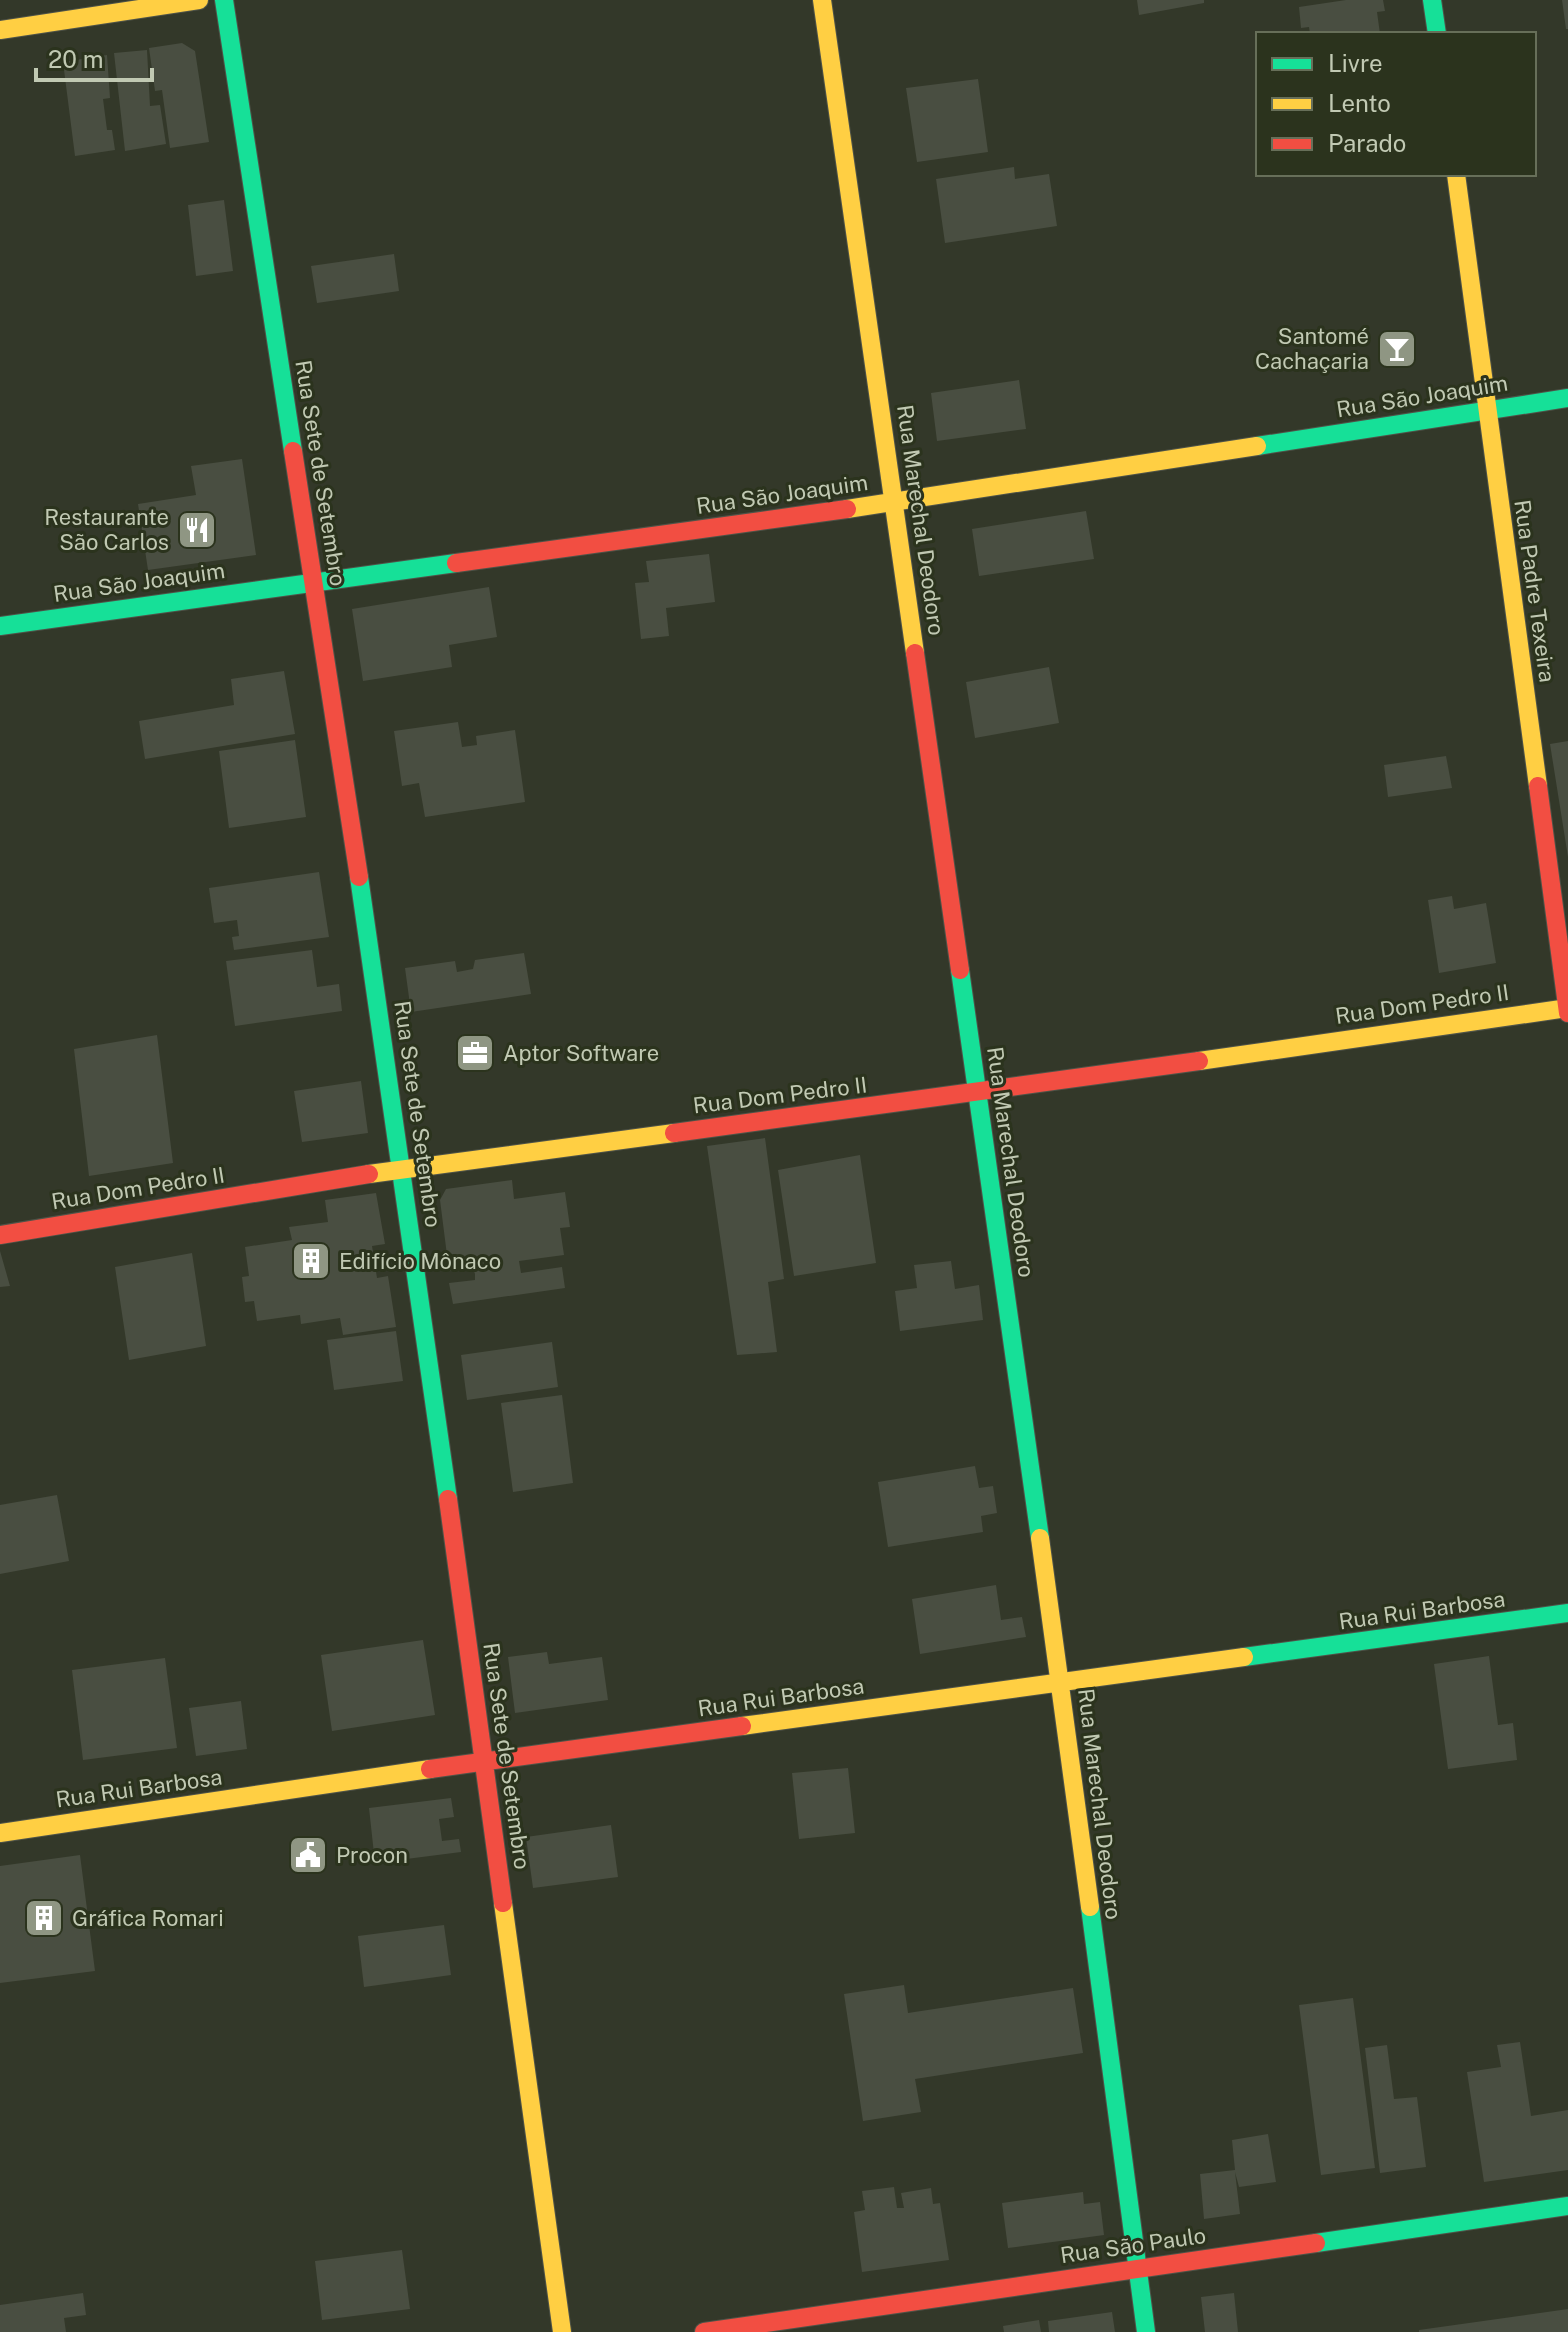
<svg xmlns="http://www.w3.org/2000/svg" width="1568" height="2332" viewBox="0 0 1568 2332" font-family="'Public Sans',sans-serif">
<style>
.building{fill:#494e41}
.lines{fill:none;stroke-linecap:round;stroke-linejoin:round}
.fast-casing{stroke:#4f5348;stroke-width:20}
.slow-casing{stroke:#4f5348;stroke-width:20}
.jam-casing{stroke:#4f5348;stroke-width:20}
.fast{stroke:#16e098;stroke-width:18}
.slow{stroke:#ffcf43;stroke-width:18}
.jam{stroke:#f24e42;stroke-width:18}
.labels{text-anchor:middle;dominant-baseline:central;stroke-width:6;stroke-linejoin:round;paint-order:stroke}
.poi-label{font-size:22px;fill:#c1c9b3;stroke:#2b331d;text-anchor:start}
.street-label{font-size:22px;fill:#c1c9b3;stroke:#2b331d}
</style>
<rect width="100%" height="100%" fill="#333829"/>
<path class="building" d="M1137 0H1204V3L1139 15Z
M1346 0H1383L1385 11 1377 12 1380 34H1310L1309 27 1301 28 1299 7Z
M1562 0H1568V29H1566Z
M182 43 195 51 209 142 170 148 162 90 155 91 149 48Z
M147 50 150 106 160 105 166 144 125 151 114 53Z
M107 55 110 98 103 99 107 130H112L115 150 75 156 63 62Z
M978 79 988 152 917 162 906 88Z
M1014 167 1015 179 1049 174 1057 226 945 243 936 179Z
M224 200 233 271 196 276 188 205Z
M394 254 399 291 317 303 311 266Z
M1019 380 1026 429 937 441 931 393Z
M242 459 256 555 148 570 138 504 196 495 191 466Z
M1086 511 1094 559 979 576 972 529Z
M709 554 715 602 666 608 669 636 641 639 635 583 649 582 646 561Z
M489 587 497 637 449 645 452 667 363 681 352 609Z
M1049 667 1059 723 975 738 966 682Z
M284 671 295 734 145 759 139 721 234 705 231 679Z
M458 722 462 747 477 745 476 736 515 730 525 802 425 817 419 783 402 786 394 731Z
M295 740 306 817 229 828 219 751Z
M1568 741V857L1550 744Z
M1446 756 1452 788 1388 797 1384 765Z
M319 872 329 937 234 950 232 937 239 936 237 920 214 923 209 888Z
M1452 896 1454 909 1486 903 1496 963 1439 973 1428 900Z
M312 950 317 987 339 984 342 1011 235 1026 226 961Z
M524 953 531 994 411 1012 405 968 455 961 457 972 473 969 475 960Z
M157 1035 173 1163 89 1176 74 1049Z
M361 1081 368 1133 302 1142 294 1091Z
M765 1138 784 1279 768 1282 777 1352 737 1355 707 1146Z
M860 1155 876 1263 794 1276 778 1170Z
M512 1180 514 1199 565 1192 570 1227 560 1228 564 1255 519 1261 521 1273 562 1267 565 1288 453 1304 449 1283 475 1280V1274L473 1268 449 1271 440 1200 446 1189Z
M376 1193 385 1244 372 1246 377 1278 388 1276 396 1327 343 1335 340 1318 301 1324 300 1315 257 1321 254 1301 245 1302 242 1277 249 1276 245 1247 292 1240 289 1227 328 1222 325 1200Z
M0 1251 10 1286 0 1287Z
M192 1253 206 1346 129 1360 115 1267Z
M951 1261 955 1289 979 1285 983 1320 900 1331 895 1291 917 1288 914 1265Z
M396 1331 403 1381 334 1390 327 1340Z
M552 1342 558 1387 467 1400 461 1355Z
M562 1395 573 1483 513 1492 501 1403Z
M975 1466 979 1488 993 1486 997 1513 981 1516 983 1532 888 1547 878 1482Z
M57 1495 69 1561 0 1574V1505Z
M996 1585 1001 1620 1022 1617 1026 1637 920 1654 912 1599Z
M423 1640 435 1715 332 1731 321 1655Z
M547 1652 549 1664 602 1657 608 1700 515 1713 508 1657Z
M1489 1656 1498 1725 1513 1723 1517 1760 1448 1769 1434 1664Z
M165 1658 177 1748 83 1760 72 1670Z
M241 1701 247 1749 196 1756 189 1708Z
M848 1768 855 1833 799 1839 792 1773Z
M451 1798 454 1817 439 1819 442 1841 459 1839 461 1852 375 1863 369 1808Z
M611 1825 618 1877 533 1888 526 1837Z
M80 1855 95 1971 0 1983V1866Z
M444 1925 451 1975 364 1987 358 1936Z
M904 1985 908 2013 1073 1988 1083 2053 915 2079 921 2112 863 2121 844 1994Z
M1353 1998 1375 2168 1321 2175 1299 2005Z
M1520 2042 1531 2116 1568 2110V2170L1484 2182 1467 2072 1501 2067 1497 2045Z
M1387 2045 1394 2099 1417 2097 1426 2167 1380 2173 1365 2048Z
M1268 2134 1276 2182 1239 2187 1235 2172 1240 2214 1204 2219 1200 2174 1235 2170 1232 2140Z
M894 2187 897 2208H904L901 2193 931 2188 933 2204 940 2203 949 2260 862 2272 854 2212 865 2210 862 2191Z
M1083 2192 1084 2204 1100 2202 1104 2235 1008 2248 1002 2203Z
M402 2250 410 2309 322 2320 315 2261Z
M83 2293 86 2315 64 2318 66 2332H0V2305Z
M1234 2293 1238 2332H1205L1201 2297Z
M1568 2309V2332H1419V2330Z
M1112 2312 1115 2332H1049L1048 2321Z
M1039 2320 1041 2332H1004L1003 2326Z"/>
<g class="lines">
<defs>
<path id="fast" d="M224 0 293 451
M1432 0 1437 34
M1257 446 1568 398
M0 626 456 563
M359 877 448 1499
M960 970 1040 1538
M1244 1657 1568 1613
M1090 1907 1146 2332
M1316 2243 1568 2206"/>
<path id="slow" d="M822 0 915 653
M0 30 199 0
M1456 174 1538 786
M847 509 1257 446
M1199 1061 1568 1008
M369 1174 674 1133
M1040 1538 1090 1907
M742 1726 1244 1657
M0 1833 430 1769
M503 1903 562 2332"/>
<path id="jam" d="M293 451 359 877
M456 563 847 509
M915 653 960 970
M1538 786 1568 1013
M674 1133 1199 1061
M0 1235 369 1174
M448 1499 503 1903
M430 1769 742 1726
M704 2332 1316 2243"/>
</defs>
<use href="#fast" class="fast-casing"/>
<use href="#slow" class="slow-casing"/>
<use href="#jam" class="jam-casing"/>
<use href="#fast" class="fast"/>
<use href="#slow" class="slow"/>
<use href="#jam" class="jam"/>
</g>
<defs>
<symbol id="bar-square" viewBox="-11 -11 22 22"><rect x="-9" y="-9" width="18" height="18" rx="4" fill="#8f9683" stroke="#2b331d"/><path d="M-6-5H6L.8 .8V4.5H3.5V6h-7V4.5H-.8V.8Z" fill="#fff"/></symbol>
<symbol id="restaurant-square" viewBox="-11 -11 22 22"><rect x="-9" y="-9" width="18" height="18" rx="4" fill="#8f9683" stroke="#2b331d"/><path d="M-5-6h1v4h1v-4h1v4h1v-4h1v5L-1.5 .5V6h-2V.5L-5-1ZM5-6V6H3V1.5H1.5Q1.5-4 5-6Z" fill="#fff"/></symbol>
<symbol id="office-square" viewBox="-11 -11 22 22"><rect x="-9" y="-9" width="18" height="18" rx="4" fill="#8f9683" stroke="#2b331d"/><path d="M-6-3h4V-5.5h4V-3h4V5H-6ZM-1-4.5V-3h2v-1.5ZM-6 0V1H6V0Z" fill="#fff"/></symbol>
<symbol id="building-square" viewBox="-11 -11 22 22"><rect x="-9" y="-9" width="18" height="18" rx="4" fill="#8f9683" stroke="#2b331d"/><path d="M-4-6H4V6H1V3H-1V6H-4ZM-2.5-4.3h1.7v1.8h-1.7ZM.8-4.3h1.7v1.8H.8ZM-2.5-1h1.7V.8h-1.7ZM.8-1h1.7V.8H.8Z" fill="#fff"/></symbol>
<symbol id="civic-square" viewBox="-11 -11 22 22"><rect x="-9" y="-9" width="18" height="18" rx="4" fill="#8f9683" stroke="#2b331d"/><path d="M-.6-6.5H3V-4.5H.6V-3L4-1V1h2V6H-6V1h2V-1L-.6-3ZM-1.2 2.5V6h2.4V2.5Z" fill="#fff"/></symbol>
</defs>
<g fill-rule="evenodd">
<use href="#bar-square" x="1375" y="327" width="44" height="44"/>
<use href="#restaurant-square" x="175" y="508" width="44" height="44"/>
<use href="#office-square" x="453" y="1031" width="44" height="44"/>
<use href="#building-square" x="289" y="1239" width="44" height="44"/>
<use href="#civic-square" x="286" y="1833" width="44" height="44"/>
<use href="#building-square" x="22" y="1896" width="44" height="44"/>
</g>
<g class="labels">
<g class="poi-label">
<text x="1369" y="336" text-anchor="end">Santomé<tspan x="1369" dy="25">Cachaçaria</tspan></text>
<text x="169" y="517" text-anchor="end">Restaurante<tspan x="169" dy="25">São Carlos</tspan></text>
<text x="503" y="1053">Aptor Software</text>
<text x="339" y="1261">Edifício Mônaco</text>
<text x="336" y="1855">Procon</text>
<text x="72" y="1918">Gráfica Romari</text>
</g>
<g class="street-label">
<text transform="translate(1422 396) rotate(-9)">Rua São Joaquim</text>
<text transform="translate(321 473) rotate(81)">Rua Sete de Setembro</text>
<text transform="translate(782 494) rotate(-8)">Rua São Joaquim</text>
<text transform="translate(921 520) rotate(82)">Rua Marechal Deodoro</text>
<text transform="translate(139 582) rotate(-8)">Rua São Joaquim</text>
<text transform="translate(1535 591) rotate(82)">Rua Padre Texeira</text>
<text transform="translate(1422 1004) rotate(-8)">Rua Dom Pedro II</text>
<text transform="translate(780 1095) rotate(-7)">Rua Dom Pedro II</text>
<text transform="translate(418 1114) rotate(82)">Rua Sete de Setembro</text>
<text transform="translate(1011 1162) rotate(82)">Rua Marechal Deodoro</text>
<text transform="translate(138 1188) rotate(-9)">Rua Dom Pedro II</text>
<text transform="translate(1422 1610) rotate(-8)">Rua Rui Barbosa</text>
<text transform="translate(781 1697) rotate(-8)">Rua Rui Barbosa</text>
<text transform="translate(507 1756) rotate(82)">Rua Sete de Setembro</text>
<text transform="translate(139 1788) rotate(-8)">Rua Rui Barbosa</text>
<text transform="translate(1100 1804) rotate(83)">Rua Marechal Deodoro</text>
<text transform="translate(1133 2245) rotate(-8)">Rua São Paulo</text>
</g>
</g>
<rect x="1256" y="32" width="280" height="144" fill="#2b331d" stroke="#676f59" stroke-width="2"/>
<rect x="1272" y="58" width="40" height="12" fill="#16e098" stroke="#676f59" stroke-width="2"/>
<text x="1328" y="72" font-size="24" fill="#c1c9b3">Livre</text>
<rect x="1272" y="98" width="40" height="12" fill="#ffcf43" stroke="#676f59" stroke-width="2"/>
<text x="1328" y="112" font-size="24" fill="#c1c9b3">Lento</text>
<rect x="1272" y="138" width="40" height="12" fill="#f24e42" stroke="#676f59" stroke-width="2"/>
<text x="1328" y="152" font-size="24" fill="#c1c9b3">Parado</text>
<path d="M36 68v12h116v-12" fill="none" stroke="#c1c9b3" stroke-width="4"/>
<text x="48" y="68" font-size="24" fill="#c1c9b3" stroke="#2b331d" stroke-width="6" paint-order="stroke">20 m</text>
</svg>
